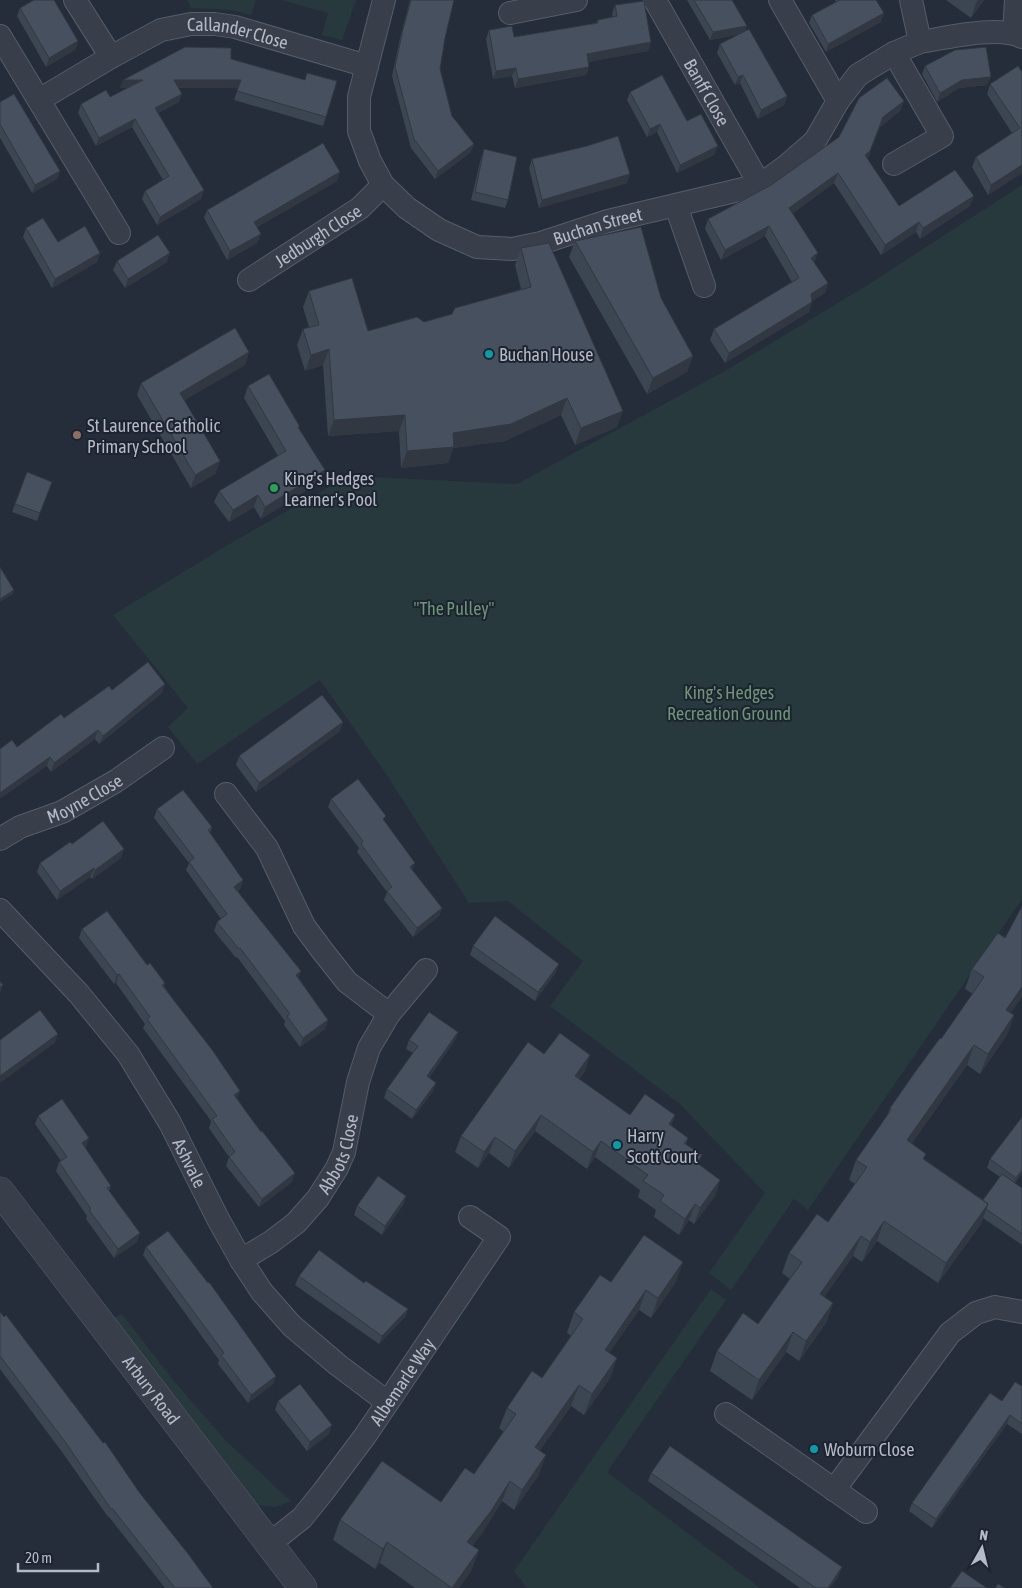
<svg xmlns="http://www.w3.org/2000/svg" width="1022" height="1588" viewBox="0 0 1022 1588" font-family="'Asap Condensed',sans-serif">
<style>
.green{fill:#27393c}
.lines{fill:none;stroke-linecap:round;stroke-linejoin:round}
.minor-casing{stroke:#565d69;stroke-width:24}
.tertiary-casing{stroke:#565d69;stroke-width:29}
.minor{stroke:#383f4b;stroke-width:22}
.tertiary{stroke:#383f4b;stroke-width:28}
.wall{fill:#3c4552}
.shaded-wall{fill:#313842}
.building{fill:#46505f;stroke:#313842}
.culture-dot{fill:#0f9aa8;stroke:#1d2430;stroke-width:2}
.education-dot{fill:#8d6e63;stroke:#1d2430;stroke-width:2}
.leisure-dot{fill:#2e9e5b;stroke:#1d2430;stroke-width:2}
.labels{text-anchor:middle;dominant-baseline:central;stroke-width:4;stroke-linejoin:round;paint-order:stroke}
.street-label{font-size:18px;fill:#b4bac7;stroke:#1d2430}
.poi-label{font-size:18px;fill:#b4bac7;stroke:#1d2430;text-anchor:start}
.park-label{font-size:18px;fill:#6c9677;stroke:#1d2430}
</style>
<rect width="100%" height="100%" fill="#252d3b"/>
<path class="green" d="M187 0H256L251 15 231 10 191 8Z
M281 0H356L342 40 322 35 328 13Z
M1022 185V899L808 1210 794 1199 731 1290 709 1273 765 1193 680 1104 550 1006 583 961 508 901 469 903 384 771 320 680 197 764 168 727 188 708 113 615 226 546 348 476 517 484 725 371 866 286Z
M711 1289 726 1300 607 1472 760 1588H527L514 1571Z
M122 1314 173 1380 226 1441 291 1501 276 1507 256 1505 112 1319Z"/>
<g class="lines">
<defs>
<g id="minor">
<path d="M75 0 111 57"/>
<path id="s1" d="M384 0 359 97V131L370 161 383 185 407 208 439 230 477 247 512 249 541 243 608 221 760 185 785 167 815 141 838 101 858 75 894 53 920 42 911 0"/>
<path id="s2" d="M655 0 760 185"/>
<path d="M780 0 838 101"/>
<path d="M510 13 576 0"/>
<path d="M1014 33 1016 0"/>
<path d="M0 36 119 233"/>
<path d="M920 42C946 38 999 25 1022 37"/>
<path d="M894 53 942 136 894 164"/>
<path id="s3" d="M39 100 111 57 161 30 191 24H215L235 27 367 66"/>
<path d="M676 206 704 286"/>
<path id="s4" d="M249 280 360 208 383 185"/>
<path d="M226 794 267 848 304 926 321 949 347 982 389 1014"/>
<path id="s5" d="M0 839 20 827 62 812 116 781 163 748"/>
<path id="s6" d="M0 910 79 994 128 1054 170 1123 218 1219 241 1260 262 1292 292 1326 338 1365 387 1402"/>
<path id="s7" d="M241 1260 271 1242 296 1223 318 1198 337 1168 344 1152 358 1082 369 1048 389 1014 426 970"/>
<path d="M726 1414 866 1512"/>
<path d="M834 1490 950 1333 976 1313 995 1307 1022 1312"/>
<path id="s8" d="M268 1542 278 1537 302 1518 323 1492 365 1436 499 1237 470 1217"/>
</g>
<g id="tertiary">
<path id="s9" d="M0 1191 303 1588"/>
</g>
</defs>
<use href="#minor" class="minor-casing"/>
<use href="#tertiary" class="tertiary-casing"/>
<use href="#minor" class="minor"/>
<use href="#tertiary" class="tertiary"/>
</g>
<path class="wall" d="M410 0H454L445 38 440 69 452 116 474 144 470 153 435 179 411 148 392 76 400 38Z
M687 0H732L745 31 787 96 784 105 758 119 740 83 735 85 717 53 720 44 737 35 710 40Z
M835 0H876L881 22 826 52 809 23 812 15 836 2Z
M946 0H984L971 18Z
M615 5 651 42 648 51 588 62 589 67 586 75 515 88 512 76 493 79 486 39 489 30 514 37 596 23 598 20 613 17 612 14Z
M20 8 78 41 75 50 46 67 17 16Z
M231 59 305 80 307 73 326 117 323 126 234 100 238 88H179V102L158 113 204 190 201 199 157 225 142 199 145 191 163 180 132 127 96 146 78 113 81 104 110 97 127 88H120L123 80Z
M925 66 987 85 959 88 937 102 922 74Z
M1022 72V173L988 195 972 167 976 157 1012 133 987 94 990 84Z
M630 92 687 121 714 155 677 173 657 132 647 137 627 100Z
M904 101 900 111 880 127 867 159 899 206H970L920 239 916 232 881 255 834 183 793 213 814 262 828 283 825 293 812 301 809 312 725 363 710 340 714 329 792 282 765 236 721 260 705 229 708 219 771 185Z
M0 102 60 171 57 179 32 193 0 138Z
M484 149 508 200 505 208 471 200 481 158Z
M532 159 627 183 539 208 529 168Z
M337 181 257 227 261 234 257 243 227 260 204 218 207 210Z
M26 228 58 242 100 253 97 262 52 288 23 237Z
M575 241 661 298 693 356 687 372 647 394 569 257Z
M521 248 617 427 575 445 561 415 505 441 453 448 448 463 401 468 399 431 328 436 323 365 305 371 297 345 303 329 309 327 303 307 309 291 368 331 424 322 452 314 521 289 515 265Z
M117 261 167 262 125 288 113 270Z
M249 352 245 365 184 400 220 461 215 474 191 488 137 395 141 383Z
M248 386 299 429 321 481 261 519 254 507 229 522 214 502 219 491 278 456 244 398Z
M27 472 52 482 37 521 12 512Z
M112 690 162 693 99 744 95 739 51 772 47 766 17 747Z
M340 731 256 792 236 765 239 756Z
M331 799 384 821 412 870 442 908 439 916 413 937 384 900 387 892 357 852 359 848 328 807Z
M157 809 212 827 210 833 243 880 240 889 238 891 328 1020 325 1029 300 1047 284 1025 285 1021 237 957 236 958 214 931 217 922 221 919 186 870 189 863 154 818Z
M72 844 121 858 92 879 90 877 57 900 37 872 40 863Z
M82 929 147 965 165 983 164 986 292 1182 259 1207 226 1166 229 1157 209 1128 211 1121 143 1028 145 1024 116 983 114 984 79 938Z
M998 933 1011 1013 1014 1015 1007 1035 980 1074 967 1065 912 1143 924 1159 983 1200 1000 1177 987 1168 990 1159 1022 1117V1174L1015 1183 1022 1188V1245L983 1218 981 1224 938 1283 877 1241 862 1262 853 1256 824 1297 833 1303 826 1323 799 1361 786 1352 752 1400 710 1371 717 1351 758 1324 790 1279 782 1273 789 1253 828 1222 855 1184 849 1180 856 1160 887 1116 890 1108 941 1039 973 994 965 989 972 969Z
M473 946 556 972 535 1001 470 955Z
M458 1032 455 1040 429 1078 436 1083 433 1091 412 1119 384 1098 387 1089 413 1053 406 1049 409 1040Z
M544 1054 590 1055 585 1071 579 1079 630 1115H675L671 1126 688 1138 686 1144 699 1164 720 1180 715 1196 694 1224 689 1220 679 1235 654 1217 656 1210 638 1197 640 1190 595 1157 587 1169 535 1131 509 1168 489 1153 478 1168 455 1152 461 1136Z
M38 1116 86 1147 85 1148 111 1186 109 1191 137 1242 114 1258 86 1219 87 1216 56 1171 59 1162 61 1161 35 1124Z
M406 1196 403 1205 382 1235 354 1215 357 1206Z
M146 1247 276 1376 273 1384 248 1403 218 1364 219 1360 143 1255Z
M299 1276 364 1283 408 1309 405 1317 379 1344 295 1285Z
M611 1282H676L651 1318 639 1310 609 1353 617 1358 610 1378 584 1415 571 1406 540 1450 539 1475 514 1510 502 1501 483 1532 472 1546 479 1550 471 1571 459 1588H415L380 1563 375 1569 333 1540 340 1520 441 1502 474 1474 504 1432 499 1428 507 1408 542 1378 571 1336 567 1333 574 1312Z
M0 1312 139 1492 213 1588H165L109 1517H108L62 1452 0 1369Z
M1022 1386V1434L1007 1424 932 1528 909 1511 912 1503 1002 1401Z
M278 1401 329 1434 307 1451 275 1410Z
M651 1473 839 1576 830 1588H800L648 1481Z"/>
<path class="shaded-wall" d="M978 0H984L971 18 976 3Z
M884 13 881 22 826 52 828 44Z
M747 26 744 34 710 40 713 32Z
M78 41 75 50 46 67 49 58Z
M651 42 648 51 583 63 587 54Z
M589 67 586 75 515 88 518 79Z
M516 68 512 76 493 79 496 71Z
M743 75 740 83 735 85 738 77Z
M991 77 987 85 959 88 937 102 940 93 962 80Z
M123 80H143L140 88H120Z
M174 80H241L238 88H171Z
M182 94 179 102 152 116 155 108Z
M787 96 784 105 758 119 761 110Z
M904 101 900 111 880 127 867 161 865 155 883 117Z
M135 119 132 127 96 146 99 138Z
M660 124 657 132 647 137 650 129Z
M474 144 470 153 435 179 438 171Z
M718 146 714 155 677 173 680 165Z
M1022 165V173L988 195 991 185Z
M60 171 57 179 32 193 35 185Z
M340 172 337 181 250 231 254 222Z
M838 173 834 183 786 218 789 208Z
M630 174 627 183 539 208 542 200Z
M204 190 201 199 157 225 160 217Z
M974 196 970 206 920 239 923 228Z
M919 222 916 232 881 255 885 245Z
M769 226 765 236 721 260 725 250Z
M261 234 257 243 227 260 230 251Z
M100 253 97 262 52 288 55 279Z
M170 253 167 262 125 288 128 279Z
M818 253 814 263 811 258Z
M828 283 825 293 807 304 811 294Z
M812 302 809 312 725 363 729 353Z
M329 349 323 365 305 371 311 355Z
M249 352 245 365 175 406 180 393Z
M693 356 687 372 647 394 653 378Z
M567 398 561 415 505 441 453 448 448 463 401 468 407 451 453 433Z
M623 411 617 427 575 445 581 428Z
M405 415 399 431 328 436 334 420Z
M220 461 215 474 191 488 195 475Z
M325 470 321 481 261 519 265 507Z
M258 495 254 507 229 522 233 510Z
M14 590 13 594 0 602V599Z
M165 684 162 693 99 744 103 736Z
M343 722 340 731 256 792 259 783Z
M98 730 95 739 51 772 54 763Z
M50 757 47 766 0 799V793Z
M124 849 121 858 92 879 95 870Z
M415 863 412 871 410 867Z
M94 868 90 877 57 900 60 891Z
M243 880 240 889 231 895 234 887Z
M442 908 439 916 413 937 417 928Z
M559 964 556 972 535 1001 538 992Z
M301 971 298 980 296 975Z
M119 974 116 983 114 984 117 975Z
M3 985 0 994V988Z
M1022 987V997L999 1030 1006 1010Z
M1014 1015 1007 1035 980 1074 988 1054Z
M328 1020 325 1029 300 1047 303 1038Z
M458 1032 455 1040 424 1085 427 1076Z
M58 1034 55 1043 0 1083V1076Z
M974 1045 967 1065 900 1160 907 1140Z
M590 1055 585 1071 569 1092 575 1076Z
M436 1083 433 1091 412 1119 416 1110Z
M240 1091 237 1099 234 1095Z
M541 1115 535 1131 509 1168 515 1151Z
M675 1115 669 1131V1124Z
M495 1137 489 1153 478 1168 484 1152Z
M89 1138 86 1147 79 1152 82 1143Z
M601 1141 595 1157 587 1169 593 1152Z
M702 1155 696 1171 697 1163Z
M1022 1170V1174L1013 1186 1016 1178Z
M295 1173 292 1182 259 1207 262 1199Z
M720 1180 715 1196 694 1224 700 1208Z
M406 1196 403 1205 382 1235 385 1226Z
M695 1204 689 1220 679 1235 685 1219Z
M988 1204 981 1224 938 1283 946 1263Z
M884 1221 877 1241 862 1262 870 1242Z
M140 1233 137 1242 114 1258 118 1249Z
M861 1236 853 1256 812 1314 820 1294Z
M683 1262 676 1282 651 1318 658 1298Z
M646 1290 639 1310 597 1370 605 1350Z
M833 1303 826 1323 799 1361 806 1341Z
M408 1309 405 1317 379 1344 382 1336Z
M793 1332 786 1352 752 1400 759 1380Z
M617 1358 610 1378 584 1415 592 1394Z
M276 1376 273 1384 248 1403 251 1395Z
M579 1385 571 1406 528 1468 535 1447Z
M1010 1415 1007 1424 932 1528 936 1519Z
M332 1425 329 1434 307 1451 310 1442Z
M546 1455 539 1475 514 1510 522 1490Z
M510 1481 502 1501 483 1532 460 1563 467 1542Z
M387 1542 380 1563 375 1569 383 1549Z
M479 1550 471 1571 459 1588H452Z
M842 1567 839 1576 830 1588H828Z"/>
<path class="building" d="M34 0H54L78 41 49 58 20 8Z
M411 0H454L445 38 440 69 452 116 474 144 438 171 414 139 395 67 403 29Z
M694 0H732L747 26 713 32Z
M840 0H876L884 13 828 44 812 15Z
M644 1 651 42 587 54 589 67 518 79 516 68 496 71 489 30 512 26 514 37 598 23V20L617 16 615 5Z
M749 29 787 96 761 110 743 75 738 77 720 44Z
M185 47 231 48V59L305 80 307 73 337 81 326 117 237 91 241 80H174L182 94 155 108 204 190 160 217 145 191 169 176 135 119 99 138 81 104 106 90 110 97 143 80H123Z
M986 47 991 77 962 80 940 93 925 66 955 50Z
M1018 66 1022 72V165L991 185 976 157 1020 128 990 84Z
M662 75 687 121 701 114 718 146 680 165 660 124 650 129 630 92Z
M887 78 904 101 883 117 870 151 865 155 899 206 955 170 974 196 923 228 919 222 885 245 838 173 789 208 818 253 811 258 828 283 811 294 812 302 729 353 714 329 799 278 769 226 725 250 708 219 771 185 839 137 859 98Z
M14 94 60 171 35 185 0 124V102Z
M618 136 630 174 542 200 532 159 587 146Z
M323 143 340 172 254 222 261 234 230 251 207 210Z
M484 149 517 157 508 200 475 192Z
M43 218 58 242 85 226 100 253 55 279 26 228Z
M641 227 661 298 693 356 653 378 575 241Z
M158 235 170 253 128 279 117 261Z
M549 243 623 411 581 428 567 398 511 424 453 433 454 447 407 451 405 415 334 420 329 349 311 355 303 329 319 325 309 291 352 278 368 331 417 317 424 322 452 314 455 308 531 287 521 248Z
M235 328 249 352 180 393 220 461 195 475 141 383Z
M269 374 300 427H298L325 470 265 507 258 495 233 510 219 491 286 451 248 386Z
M27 472 52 482 40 513 15 504Z
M0 567 14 590 0 599Z
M148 662 165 684 103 736 98 730 54 763 50 757 0 793V749L12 740 17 747 61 714 64 718 109 686 112 690Z
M322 695 343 722 259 783 239 756Z
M358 779 386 816 383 819 415 863 410 867 442 908 417 928 387 891 392 887 361 844 363 841 331 799Z
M183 790 212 827 208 830 243 880 234 887 301 971 296 975 328 1020 303 1038 287 1016 290 1014 240 948 239 949 217 922 227 914 189 862 194 858 157 809Z
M103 821 124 849 95 870 94 868 60 891 40 863 70 842 72 844Z
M1022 906V987L1006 1010 1014 1015 988 1054 974 1045 907 1140 926 1154 923 1159 988 1204 946 1263 884 1221 870 1242 861 1236 820 1294 833 1303 806 1341 793 1332 759 1380 717 1351 743 1313 758 1324 802 1262 789 1253 817 1214 828 1222 867 1167 856 1160 891 1110 890 1108 913 1075 940 1038 941 1039 984 977 972 969 998 933 1005 938Z
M107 911 147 965 150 963 165 983 162 985 213 1051 240 1091 234 1095 261 1132 262 1131 295 1173 262 1199 229 1157 235 1152 212 1119 217 1116 147 1019 150 1017 119 974 117 975 82 929Z
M495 916 559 964 538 992 473 946Z
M0 981 3 985 0 988Z
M40 1010 58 1034 0 1076V1040Z
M429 1012 458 1032 427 1076 436 1083 416 1110 387 1089 418 1046 409 1040Z
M560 1033 590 1055 575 1076 630 1115 645 1094 675 1115 669 1124 688 1138 684 1143 702 1155 697 1163 720 1180 700 1208 695 1204 685 1219 660 1201 664 1195 643 1181 648 1175 601 1141 593 1152 541 1115 515 1151 495 1137 484 1152 461 1136 528 1042 544 1054Z
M62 1099 89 1138 82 1143 111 1186 107 1188 140 1233 118 1249 89 1210 91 1209 59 1162 67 1157 38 1116Z
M1022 1117V1170L1016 1178 990 1159Z
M1002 1174 1022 1188V1234L986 1209 988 1204 983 1200Z
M378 1176 406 1196 385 1226 357 1206Z
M168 1231 208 1283 209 1282 276 1376 251 1395 221 1355 224 1353 146 1247Z
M644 1235 683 1262 658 1298 646 1290 605 1350 617 1358 592 1394 579 1385 535 1447 546 1455 522 1490 510 1481 491 1511 467 1542 479 1550 452 1588 387 1542 383 1549 340 1520 382 1461 441 1502 465 1468 474 1474 516 1414 507 1408 532 1371 542 1378 583 1319 574 1312 600 1275 611 1282Z
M319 1250 364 1283 366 1281 408 1309 382 1336 299 1276Z
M0 1312 4 1317 6 1315 103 1443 105 1442 139 1492 189 1555 213 1588H175L112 1508 111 1509 66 1443 0 1356Z
M1015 1382 1022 1386V1424L1010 1415 936 1519 912 1503 990 1393 1002 1401Z
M300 1384 332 1425 310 1442 278 1401Z
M670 1446 842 1567 828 1588H816L651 1473Z
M962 1571 987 1588H950Z
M998 1584 1005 1588H995Z"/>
<g class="culture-dot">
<circle cx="489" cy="354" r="5"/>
<circle cx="617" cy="1145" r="5"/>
<circle cx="814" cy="1449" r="5"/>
</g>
<circle class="education-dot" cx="77" cy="435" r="5"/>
<circle class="leisure-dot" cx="274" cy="488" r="5"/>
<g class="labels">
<g class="street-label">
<text stroke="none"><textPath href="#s3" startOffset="219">Callander Close</textPath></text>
<text stroke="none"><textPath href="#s2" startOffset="106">Banff Close</textPath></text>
<text stroke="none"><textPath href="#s1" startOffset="431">Buchan Street</textPath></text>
<text stroke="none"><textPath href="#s4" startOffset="82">Jedburgh Close</textPath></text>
<text stroke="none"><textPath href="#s5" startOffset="94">Moyne Close</textPath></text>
<text stroke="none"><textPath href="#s7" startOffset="149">Abbots Close</textPath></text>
<text stroke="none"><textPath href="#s6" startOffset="318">Ashvale</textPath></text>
<text stroke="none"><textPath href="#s8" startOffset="211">Albemarle Way</textPath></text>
<text stroke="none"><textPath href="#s9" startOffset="250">Arbury Road</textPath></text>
</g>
<g class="poi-label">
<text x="499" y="354">Buchan House</text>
<text x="87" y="425">St Laurence Catholic<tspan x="87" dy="21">Primary School</tspan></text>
<text x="284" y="478">King's Hedges<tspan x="284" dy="21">Learner's Pool</tspan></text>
<text x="627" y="1135">Harry<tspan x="627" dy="21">Scott Court</tspan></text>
<text x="824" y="1449">Woburn Close</text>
</g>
<g class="park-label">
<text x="454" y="608">"The Pulley"</text>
<text x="729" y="692">King's Hedges<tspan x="729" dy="21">Recreation Ground</tspan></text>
</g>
</g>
<g transform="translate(982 1548) rotate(8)" stroke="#1d2430" stroke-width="4" paint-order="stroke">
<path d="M0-4L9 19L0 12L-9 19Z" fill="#b4bac7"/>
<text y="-8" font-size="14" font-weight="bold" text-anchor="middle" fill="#b4bac7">N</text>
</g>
<path d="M18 1563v8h80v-8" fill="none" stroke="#b4bac7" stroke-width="2.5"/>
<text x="25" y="1563" font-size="15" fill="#b4bac7" stroke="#1d2430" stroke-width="4" paint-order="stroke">20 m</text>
</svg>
